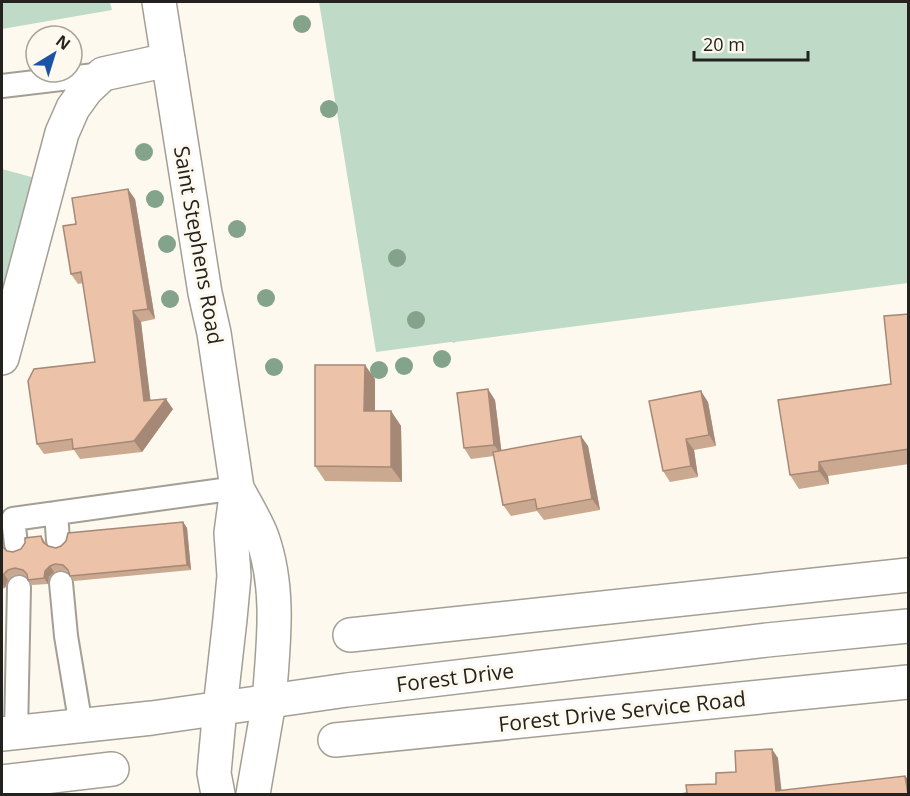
<svg xmlns="http://www.w3.org/2000/svg" width="910" height="796" viewBox="0 0 910 796" font-family="'Open Sans',sans-serif">
<style>
.green{fill:#bfdac6}
.lines{fill:none;stroke-linecap:round;stroke-linejoin:round}
.service-casing{stroke:#a39f95;stroke-width:26}
.minor-casing{stroke:#a39f95;stroke-width:36}
.tertiary-casing{stroke:#a39f95;stroke-width:36}
.secondary-casing{stroke:#a39f95;stroke-width:36}
.service{stroke:#fff;stroke-width:22}
.minor{stroke:#fff;stroke-width:33}
.tertiary{stroke:#fff;stroke-width:33}
.secondary{stroke:#fff;stroke-width:33}
.tree{fill:#83a38a}
.wall{fill:#cba890}
.shaded-wall{fill:#a58876}
.building{fill:#ecc3a8;stroke:#a58876;stroke-width:1.5}
.labels{text-anchor:middle;dominant-baseline:central;stroke-width:6;stroke-linejoin:round;paint-order:stroke}
.street-label{font-size:21px;fill:#24221e;stroke:#fdf9ee}
</style>
<rect width="100%" height="100%" fill="#fdf9ee"/>
<path class="green" d="M2 2H110L112 10 2 29Z
M319 2H908V283L455 342V343L451 342 376 352Z
M2 169 35 178 2 295Z"/>
<g class="lines">
<defs>
<path id="service" d="M2 86 103 74
M56 513 58 540
M16 544 13 519 237 488
M61 583 66 636 81 726
M16 733 19 587"/>
<path id="minor" d="M2 358 62 133 73 108 86 90 103 74 168 60
M350 635 908 575
M335 740 908 682
M2 782 112 769
M218 794 214 773 220 708
M253 794 269 702"/>
<path id="tertiary" d="M159 2 205 293 214 333 237 488 231 533 234 576 230 619 220 708
M237 488C245 504 256 521 262 537 281 590 273 647 269 702"/>
<path id="secondary" d="M2 734 152 718 347 690 767 640 908 626"/>
</defs>
<use href="#service" class="service-casing"/>
<use href="#minor" class="minor-casing"/>
<use href="#tertiary" class="tertiary-casing"/>
<use href="#secondary" class="secondary-casing"/>
<use href="#service" class="service"/>
<use href="#minor" class="minor"/>
<use href="#tertiary" class="tertiary"/>
<use href="#secondary" class="secondary"/>
</g>
<g class="tree">
<circle cx="302" cy="24" r="9"/>
<circle cx="329" cy="109" r="9"/>
<circle cx="144" cy="152" r="9"/>
<circle cx="155" cy="199" r="9"/>
<circle cx="237" cy="229" r="9"/>
<circle cx="167" cy="244" r="9"/>
<circle cx="397" cy="258" r="9"/>
<circle cx="266" cy="298" r="9"/>
<circle cx="170" cy="299" r="9"/>
<circle cx="416" cy="320" r="9"/>
<circle cx="442" cy="359" r="9"/>
<circle cx="404" cy="366" r="9"/>
<circle cx="274" cy="367" r="9"/>
<circle cx="379" cy="370" r="9"/>
</g>
<path class="wall" d="M135 199 155 319 141 322 150 401 173 409 142 452 80 459 74 450 44 454 37 444 95 362 83 283 78 284 71 274 76 224Z
M909 314V464L828 476 829 484 799 489 790 475 891 384Z
M375 379V411H391L401 426 402 482 325 481 315 466Z
M495 400 501 451 588 446 600 510 544 520 537 511 511 516 503 505 494 456 471 459 464 448Z
M708 402 716 446 694 450 698 477 670 482 663 471Z
M183 522 187 528 191 570 74 581 67 571 59 570 54 572 49 577 48 584 32 585 26 576 19 574 12 576 8 580 5 588 2 589V544L4 548 7 551 13 552 21 549 41 536 48 546 56 548Z"/>
<path class="shaded-wall" d="M128 189 135 199 155 319 148 309Z
M133 311 141 322 152 412 144 401Z
M365 365 375 379V426L364 411Z
M488 389 495 400 502 455 494 445Z
M701 391 708 402 716 446 709 435Z
M166 399 173 409 142 452 134 441Z
M391 411 401 426 402 482 391 467Z
M581 436 588 446 600 510 592 499Z
M686 439 694 450 698 477 691 466Z
M819 462 828 476 829 484 819 471Z
M183 522 187 528 191 570 187 565Z
M50 566 54 572 49 577 48 584 44 578 45 571Z
M4 574 8 580 5 588 2 583Z
M772 749 778 758 782 795 776 791Z
M905 776 909 780V795L908 794Z"/>
<path class="building" d="M128 189 148 309 133 311 144 401 166 399 134 441 73 449 72 439 37 444 28 381 34 369 95 362 81 272 71 274 63 226 76 224 72 198Z
M909 314V449L819 462V471L790 475 778 400 891 384 884 316Z
M315 365H365L364 411H391V467L315 466Z
M488 389 494 445 464 448 457 393Z
M701 391 709 435 686 439 691 466 663 471 649 401Z
M581 436 592 499 537 509 535 499 503 505 493 452Z
M183 522 187 565 70 576 68 570 63 565 55 564 50 566 45 571 44 578 28 580 27 574 23 570 15 568 8 570 4 574 2 583V546L7 551 13 552 21 549 25 543V538L41 536 43 542 48 546 56 548 61 546 66 541 68 533Z
M772 749 776 791 905 776 908 794 909 795H674L687 793 686 785 716 784V773L736 772 735 751Z"/>
<g class="labels">
<g class="street-label">
<text transform="translate(199 245) rotate(80)">Saint Stephens Road</text>
<text transform="translate(455 677) rotate(-7)">Forest Drive</text>
<text transform="translate(622 711) rotate(-6)">Forest Drive Service Road</text>
</g>
</g>
<rect width="910" height="796" fill="none" stroke="#24221e" stroke-width="6"/>
<g transform="translate(54 54) rotate(38)"><circle r="28" fill="#fdf9ee" stroke="#a6a39b" stroke-width="1.5"/>
<path d="M0-4.5L10 22L0 15L-10 22Z" fill="#1d53a5"/>
<text y="-9" font-size="16" font-weight="bold" text-anchor="middle" fill="#24221e">N</text>
</g>
<path d="M694 51v9h114v-9" fill="none" stroke="#24221e" stroke-width="3"/>
<text x="703" y="51" font-size="18" fill="#24221e" stroke="#fdf9ee" stroke-width="4.5" paint-order="stroke">20 m</text>
</svg>
